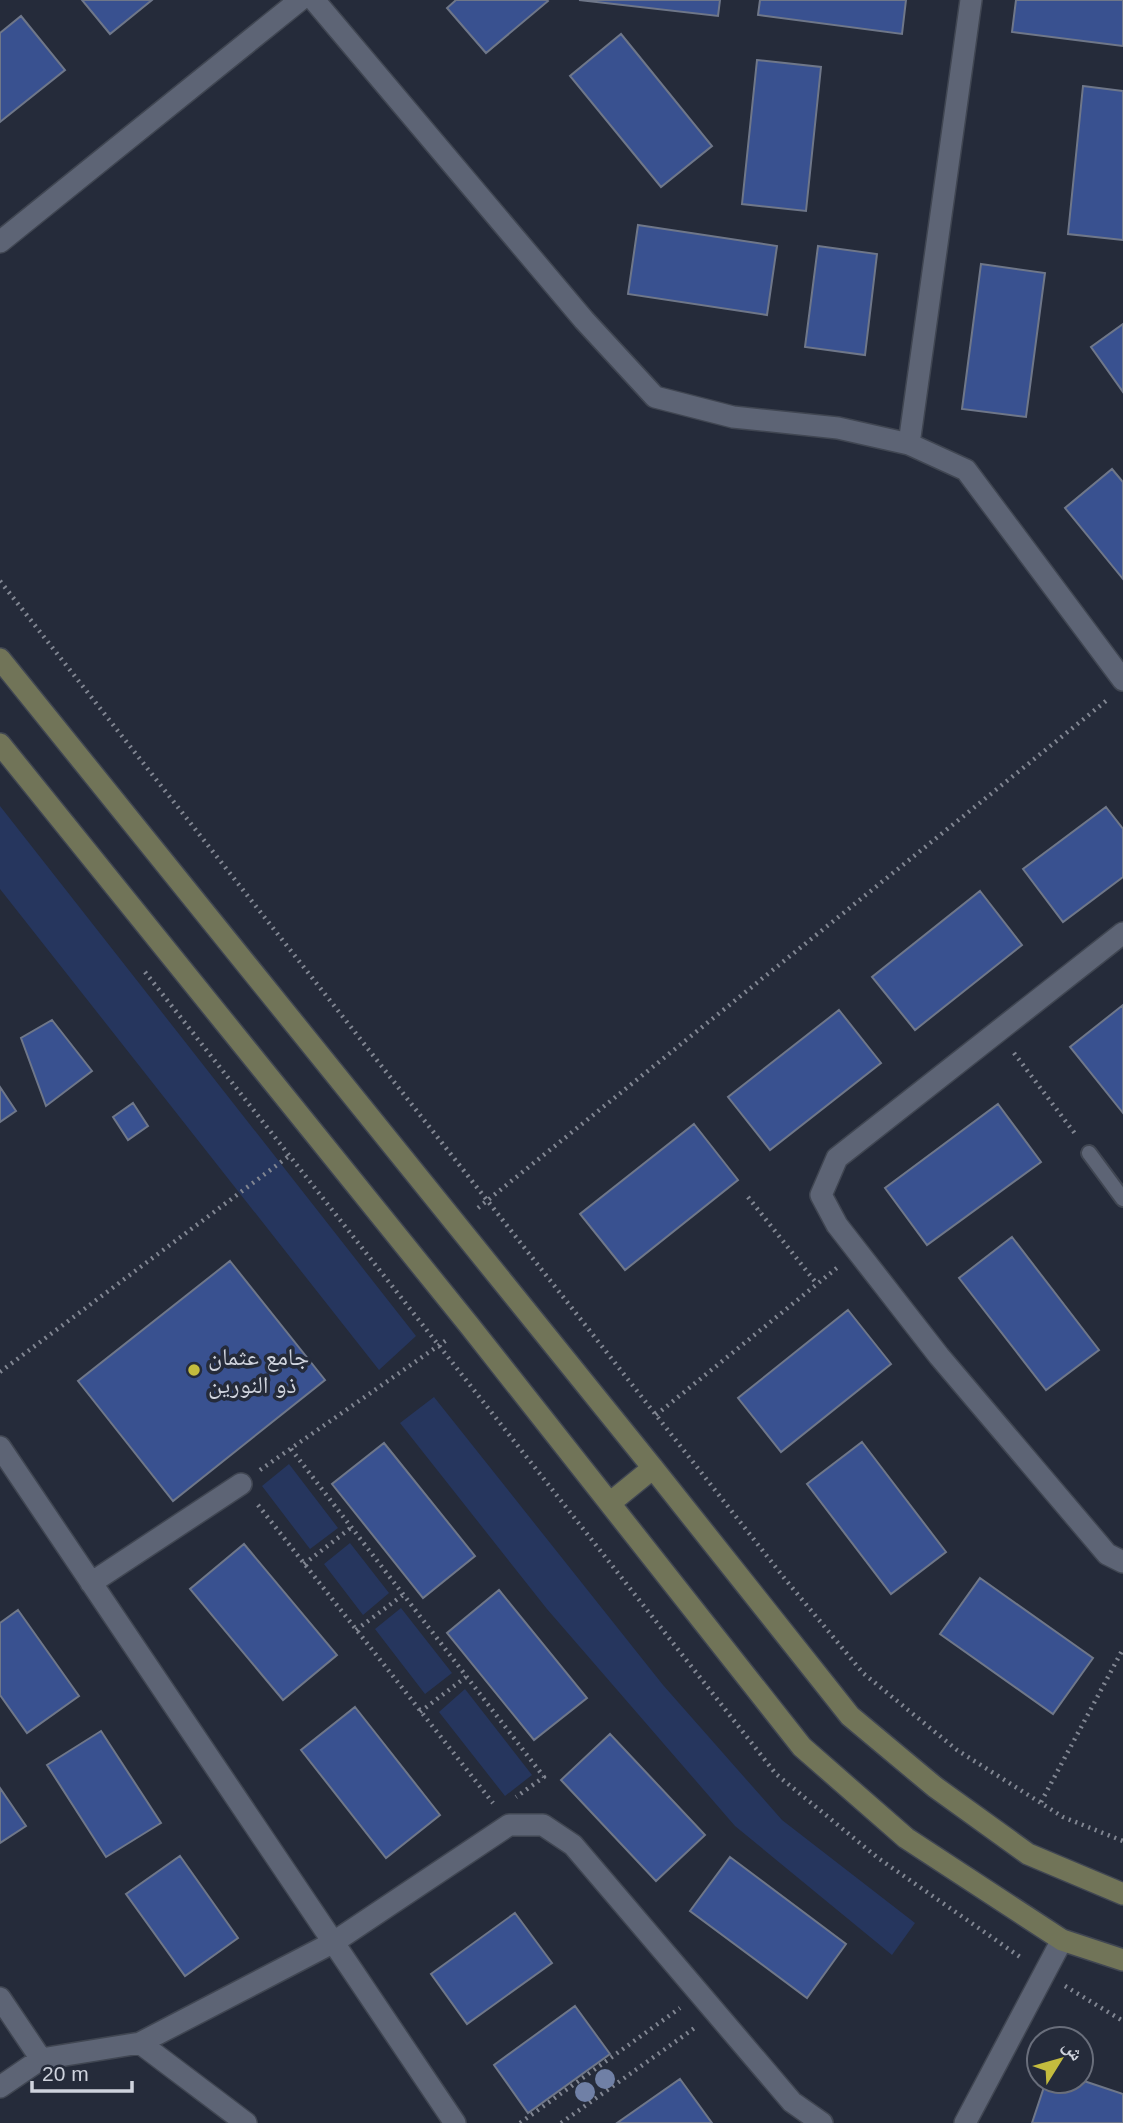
<svg xmlns="http://www.w3.org/2000/svg" width="1123" height="2123" viewBox="0 0 1123 2123" font-family="Helvetica,'Noto Naskh Arabic',sans-serif">
<style>
.green{fill:#26365e}
.building{fill:#395190;stroke:#6f7789;stroke-width:2}
.lines{fill:none;stroke-linecap:round;stroke-linejoin:round}
.lane-casing{stroke:#404652;stroke-width:18}
.street-casing{stroke:#404652;stroke-width:24}
.secondary-casing{stroke:#404652;stroke-width:24}
.path{stroke:#818692;stroke-width:4.5;stroke-dasharray:2 5;stroke-linecap:butt}
.lane{stroke:#5d6475;stroke-width:14}
.street{stroke:#5d6475;stroke-width:21}
.secondary{stroke:#717458;stroke-width:21}
.tree{fill:#7080a6}
.poi-dot{fill:#c4bc3e;stroke:#252b3a;stroke-width:2.5}
.labels{text-anchor:middle;dominant-baseline:central;stroke-width:7;stroke-linejoin:round;paint-order:stroke}
.poi-label{font-size:24px;fill:#cfd3dd;stroke:#252b3a;text-anchor:start}
</style>
<rect width="100%" height="100%" fill="#252b3a"/>
<path class="green" d="M0 806 416 1336 379 1370 0 889Z
M434 1397 663 1685 782 1820 915 1923 892 1955 735 1826 547 1609 400 1423Z
M289 1464 338 1528 310 1549 262 1486Z
M350 1543 389 1593 363 1615 324 1564Z
M401 1608 452 1673 425 1694 375 1629Z
M465 1689 532 1775 505 1796 439 1712Z"/>
<path class="building" d="M82 0H152L110 34Z
M456 0H547L548 1 486 53 447 8Z
M579 0H720L718 16Z
M760 0H906L902 34 758 15Z
M1016 0H1123V46L1012 32Z
M21 16 65 70 0 122V33Z
M621 34 712 146 661 187 570 76Z
M757 60 821 67 806 211 742 204Z
M1083 86 1123 91V240L1068 234Z
M638 225 777 246 767 315 628 294Z
M818 246 877 254 865 355 805 347Z
M981 264 1045 273 1026 417 962 409Z
M1123 324V392L1091 347Z
M1112 469 1123 482V579L1065 508Z
M1106 807 1123 829V877L1063 922 1023 869Z
M980 891 1022 945 915 1030 872 977Z
M1123 1005V1113L1070 1047Z
M839 1010 881 1063 770 1150 728 1097Z
M52 1020 92 1071 46 1106 21 1038Z
M0 1087 16 1111 0 1122Z
M133 1103 148 1126 128 1140 113 1117Z
M998 1104 1041 1162 927 1245 885 1188Z
M694 1124 738 1180 625 1270 580 1214Z
M1012 1237 1099 1350 1046 1390 959 1278Z
M230 1261 325 1380 173 1501 78 1381Z
M848 1310 891 1364 781 1452 738 1398Z
M862 1442 946 1552 891 1594 807 1484Z
M384 1443 475 1556 423 1598 332 1484Z
M244 1544 337 1655 283 1700 190 1589Z
M980 1578 1093 1658 1053 1714 940 1634Z
M499 1590 587 1698 534 1740 447 1633Z
M18 1610 79 1696 27 1733 0 1695V1623Z
M355 1707 440 1815 386 1858 301 1750Z
M101 1731 161 1823 106 1857 47 1765Z
M610 1734 705 1835 656 1881 561 1780Z
M0 1788 26 1826 0 1843Z
M180 1856 238 1938 185 1976 126 1894Z
M730 1857 846 1944 807 1998 690 1911Z
M515 1913 552 1963 467 2024 431 1974Z
M575 2006 610 2054 528 2113 494 2065Z
M680 2079 712 2123H617Z
M1081 2080 1123 2094V2123H1032L1046 2081Z"/>
<g class="lines">
<defs>
<path id="lane" d="M1089 1153 1123 1199"/>
<path id="street" d="M314 0 584 320 655 397 733 417 838 428 909 444 966 470 1123 680
M0 242 300 0
M909 444 971 0
M1123 933 837 1158 821 1195 837 1225 939 1356 1107 1554 1123 1562
M0 1447 455 2123
M91 1583 241 1484
M0 1998 41 2059
M140 2043 246 2123
M0 2087 41 2059 140 2043 334 1942 509 1825H543L573 1845 792 2102 822 2123
M965 2123 1062 1940"/>
<path id="secondary" d="M0 659 653 1468 850 1716 935 1787 1028 1854 1123 1894
M0 744 469 1325 802 1747 906 1838 1062 1940 1123 1960
M610 1503 653 1468"/>
</defs>
<use href="#lane" class="lane-casing"/>
<use href="#street" class="street-casing"/>
<use href="#secondary" class="secondary-casing"/>
<path class="path" d="M0 581 785 1579 863 1673 957 1750 1063 1817 1123 1841
M145 972 776 1774 878 1858 1023 1959
M1014 1053 1076 1135
M748 1197 817 1284
M478 1208 1106 701
M0 1372 289 1156
M656 1415 838 1267
M291 1449 544 1777 516 1797
M260 1470 448 1339
M258 1505 493 1803
M304 1564 352 1527
M356 1630 403 1595
M420 1712 466 1677
M1041 1802 1123 1649
M1065 1986 1123 2021
M520 2123 680 2008
M561 2123 696 2027"/>
<use href="#lane" class="lane"/>
<use href="#street" class="street"/>
<use href="#secondary" class="secondary"/>
</g>
<g class="tree">
<circle cx="605" cy="2079" r="10"/>
<circle cx="585" cy="2092" r="10"/>
</g>
<circle class="poi-dot" cx="194" cy="1370" r="7"/>
<g class="labels">
<g class="poi-label">
<text x="208" y="1356">جامع عثمان<tspan x="208" dy="28">ذو النورين</tspan></text>
</g>
</g>
<g transform="translate(1060 2060) rotate(53)"><circle r="33" fill="#252b3a" stroke="#696e7b" stroke-width="2"/>
<path d="M0-5L12 26L0 18L-12 26Z" fill="#c4bc3e"/>
<text y="-10" font-size="19" font-weight="bold" text-anchor="middle" fill="#cfd3dd">ش</text>
</g>
<path d="M32 2081v10h100v-10" fill="none" stroke="#cfd3dd" stroke-width="3.5"/>
<text x="42" y="2081" font-size="21" fill="#cfd3dd" stroke="#252b3a" stroke-width="5" paint-order="stroke">20 m</text>
</svg>
